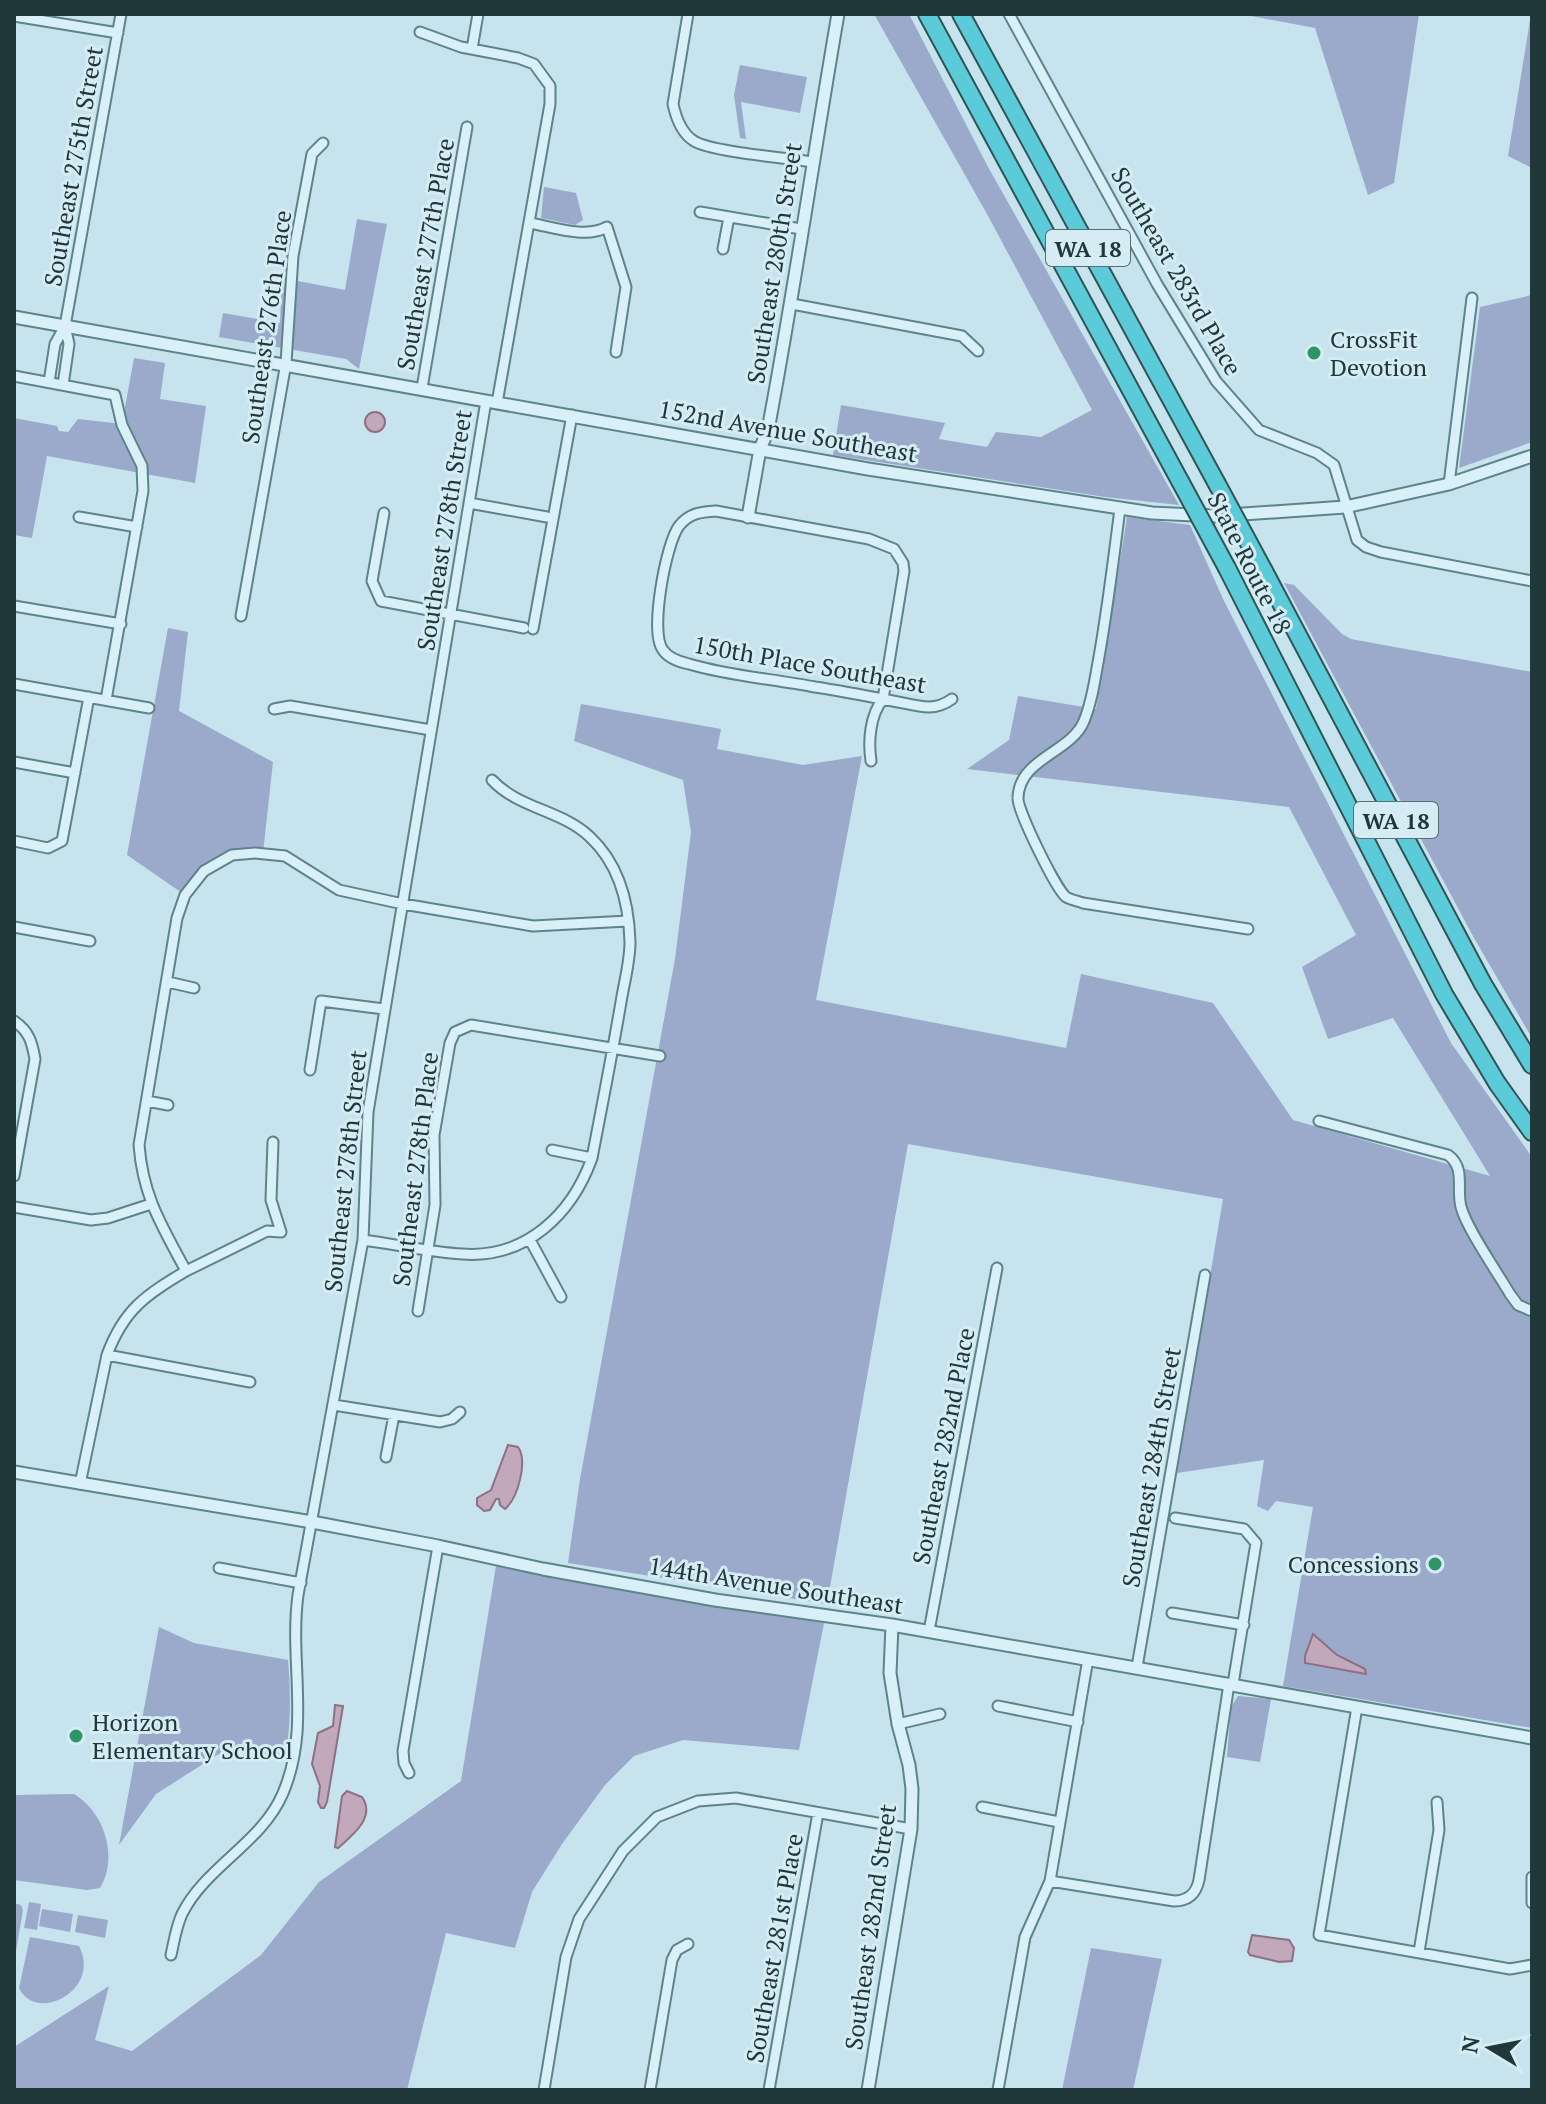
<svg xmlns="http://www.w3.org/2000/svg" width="1546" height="2104" viewBox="0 0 1546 2104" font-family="'PT Serif',serif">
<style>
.green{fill:#9baacb}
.water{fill:#c1a8ba;stroke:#8f6f85;stroke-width:2}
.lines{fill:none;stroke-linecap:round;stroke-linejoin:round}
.minor-casing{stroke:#5d8488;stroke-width:13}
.tertiary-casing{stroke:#5d8488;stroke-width:15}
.motorway-casing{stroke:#315556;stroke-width:20}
.minor{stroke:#daf0f8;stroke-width:9}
.tertiary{stroke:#daf0f8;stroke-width:11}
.motorway{stroke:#5bcad9;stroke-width:16}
.motorway-bridge-casing{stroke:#315556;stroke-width:20;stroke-linecap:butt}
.motorway-bridge{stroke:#5bcad9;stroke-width:16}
.poi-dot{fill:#2f9567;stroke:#d6ecf5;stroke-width:3}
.labels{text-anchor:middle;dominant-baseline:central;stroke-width:6;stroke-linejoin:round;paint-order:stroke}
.shield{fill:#d6ecf5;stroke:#576e71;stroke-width:2}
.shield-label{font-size:22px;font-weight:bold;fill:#203839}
.street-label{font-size:24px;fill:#203839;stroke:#d6ecf5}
.poi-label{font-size:24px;fill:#203839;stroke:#d6ecf5;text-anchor:start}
</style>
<rect width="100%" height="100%" fill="#c7e3ed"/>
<path class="green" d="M874 14H909L988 167 1179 505 1105 497 833 455 841 405 945 423 939 439 987 447 996 432 1041 437 1092 410 987 214Z
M1240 14H1419L1394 183 1368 195 1315 28Z
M1531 14H1532V168L1508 156Z
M740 65 807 77 800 113 741 102 746 139 740 138 734 95Z
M544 187 576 193 583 220 575 225 541 218Z
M357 219 387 224 359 369 346 359 219 337 223 313 280 323 282 278 345 290Z
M1532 295V442L1459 468 1480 307Z
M134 358 165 363 160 399 206 406 195 483 47 456 32 538 14 535V418L57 426 59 431 68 432 78 419 122 424Z
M1127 517 1190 525 1224 601 1451 1043 1532 1157V1728L1283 1686 1313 1507 1276 1501 1268 1511 1257 1506 1264 1460 1177 1473 1223 1199 908 1144 827 1604 568 1563 580 1479 675 959 691 832 683 780 574 741 581 704 721 729 717 749 803 765 862 756 816 1000 1066 1048 1081 974 1213 1003 1293 1120 1490 1176 1393 1018 1328 1039 1302 967 1356 935 1289 807 967 769 1009 740 1018 696 1096 709Z
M1284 583 1294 585 1342 634 1351 639 1532 672V1038L1474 938Z
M168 628 188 632 179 711 273 762 263 853 221 860 185 895 127 855Z
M496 1566 824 1623 799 1750 683 1740 634 1756 605 1785 562 1844 532 1892 515 1948 446 1933 407 2090H14V2047L109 1986 95 2040 132 2051 261 1955 319 1882 461 1781Z
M159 1627 194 1643 288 1660C291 1694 291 1725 285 1760L236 1749 217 1755 156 1794 119 1845Z
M1238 1696 1271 1699 1260 1762 1227 1757 1231 1707Z
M74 1794C104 1812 119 1856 100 1888L87 1890 14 1880V1795Z
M29 1902 41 1904 37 1930 24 1928Z
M14 1903 21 1905 23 1910 14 1963Z
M42 1909 73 1914 70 1932 39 1926Z
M78 1915 108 1920 105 1938 75 1932Z
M30 1937 79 1946C102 1990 36 2024 19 1988Z
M1091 1948 1162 1959 1133 2090H1062Z"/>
<path class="water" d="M365 422a10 10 0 1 1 20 0a10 10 0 1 1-20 0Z
M508 1445 518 1447C528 1461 518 1498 505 1509L500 1505 499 1499H496L490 1510 484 1511 477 1505V1498L491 1490Z
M1313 1634 1337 1655 1365 1669 1366 1674 1305 1663V1656Z
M335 1705 343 1706 327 1802 324 1808H321L318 1802 320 1786 312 1764 318 1733 333 1726Z
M347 1791 362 1797C376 1817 353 1835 338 1848L335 1847 342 1796Z
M1252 1935 1289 1940 1294 1948 1292 1961 1279 1962 1250 1955 1248 1952Z"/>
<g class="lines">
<defs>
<path id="minor" d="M688 14 673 104C676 118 681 133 694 141 712 152 787 158 812 162
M1009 14 1157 284 1216 381 1259 430 1317 453 1334 465 1357 540 1366 547 1381 552 1532 581
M14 16 118 33
M420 32 461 47 518 58 534 64 550 86V104L497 403
M472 49 478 14
M700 212 801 229
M530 223C553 227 586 239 607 227L626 287 616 352
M723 249 729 217
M792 304 962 336 978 351
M14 376 115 395 122 425 142 466 143 491 106 700
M49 382 55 344 65 326 121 14
M63 385 69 344 65 326
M422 388 467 127
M1449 484 1472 298
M469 503 547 517
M1120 509C1113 562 1107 615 1097 668 1094 686 1091 704 1084 721 1071 753 1019 758 1018 798 1017 810 1056 889 1066 897 1071 900 1078 901 1083 903L1248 929
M384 513 372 581 381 601 524 628
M79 517 137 527
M14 606 121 624
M241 616 286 363 293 256 312 154 323 143
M533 629 572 415
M14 684 149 708
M274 709 290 706 431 730
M871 761C868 741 870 715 883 699L904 571 903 563 894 549 869 539 716 511C701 512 689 513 679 526 666 543 649 633 663 650 668 658 680 662 689 664 729 676 774 679 815 687 841 691 867 696 893 701 905 703 917 707 929 707 938 707 945 704 952 699
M14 762 75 773
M14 841 48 848 62 841 89 697
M14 927 90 941
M168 982 194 988
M14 1021C29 1031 32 1042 35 1059L14 1176
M310 1070 321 1001 384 1009
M147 1101 168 1105
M1319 1121 1448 1155C1466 1168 1456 1188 1461 1207 1467 1229 1497 1272 1510 1294L1518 1305 1532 1311
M552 1150 592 1158
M14 1207 91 1220 108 1218 151 1204
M363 1240C395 1244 429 1252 462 1254 526 1259 572 1214 592 1158 602 1106 612 1055 621 1002 624 983 630 962 630 942 629 904 619 864 590 837 562 810 519 809 492 780
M530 1240 561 1297
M186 1271 267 1231 281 1232 271 1200 273 1142
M418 1311 435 1205 434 1135 450 1043 455 1032 471 1025 660 1056
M107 1355 250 1382
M334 1405 440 1422 452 1419 460 1412
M386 1457 394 1415
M80 1484 107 1355C124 1309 146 1295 186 1271 162 1226 143 1197 139 1145L177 918 185 895 204 871 232 855 255 853 285 856 339 890 403 904 533 926 628 921
M1175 1518 1244 1529 1256 1543 1233 1684
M219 1568 301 1583
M1172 1613 1244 1625
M929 1631 997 1268
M1137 1667 1205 1275
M998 1706 1078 1722
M1357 1707 1319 1935 1510 1969 1532 1965
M898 1724 940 1714
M409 1773 404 1763 403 1751 438 1546
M982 1807 1059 1822
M1532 1877V1903
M1050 1881 1174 1901C1188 1901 1196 1894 1199 1880L1229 1684
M1419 1952 1439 1830 1437 1802
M171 1955C174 1942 176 1927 182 1914 206 1866 262 1843 283 1793 311 1727 289 1663 298 1595L363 1240 368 1112 486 401
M544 2090 566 1957 579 1919 623 1851 657 1817 698 1801 736 1798 911 1829
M650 2090 672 1960 677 1950 688 1944
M769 2090 818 1813
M998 2090 1025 1937 1050 1881 1088 1659"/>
<path id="tertiary" d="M14 317 868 469 1152 513 1215 516 1345 507 1449 484 1532 456
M748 517 760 449 768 430C794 292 814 153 838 14
M14 1472 312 1522 438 1546 543 1569 715 1600 892 1625 1532 1738
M868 2090 911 1829 912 1789 909 1765 898 1724 890 1673 892 1625"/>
<path id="motorway" d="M927 14 1180 481
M961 14 1216 482
M1227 568 1444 994 1497 1083 1532 1132
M1264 571 1483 984 1532 1065"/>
</defs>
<use href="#minor" class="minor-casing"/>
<use href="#tertiary" class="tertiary-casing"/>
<use href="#motorway" class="motorway-casing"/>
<use href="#minor" class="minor"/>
<use href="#tertiary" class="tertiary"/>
<use href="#motorway" class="motorway"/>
<defs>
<path id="motorway-bridge" d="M1180 481 1227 568
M1216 482 1264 571"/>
</defs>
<use href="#motorway-bridge" class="motorway-bridge-casing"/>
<use href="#motorway-bridge" class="motorway-bridge"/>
</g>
<g class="poi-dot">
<circle cx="1314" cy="353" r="8"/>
<circle cx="1435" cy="1564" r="8"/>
<circle cx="76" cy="1736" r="8"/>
</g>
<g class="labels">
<g class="shield">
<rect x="1046" y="230" width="84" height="36" rx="6"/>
<rect x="1354" y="802" width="84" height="36" rx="6"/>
</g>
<g class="shield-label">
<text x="1088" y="248">WA 18</text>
<text x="1396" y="820">WA 18</text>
</g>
<g class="street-label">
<text transform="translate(73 166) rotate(-80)">Southeast 275th Street</text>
<text transform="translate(425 254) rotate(-80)">Southeast 277th Place</text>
<text transform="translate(774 263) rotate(-81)">Southeast 280th Street</text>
<text transform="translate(1177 271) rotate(60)">Southeast 283rd Place</text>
<text transform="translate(266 327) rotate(-82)">Southeast 276th Place</text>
<text transform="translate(788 431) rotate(10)">152nd Avenue Southeast</text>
<text transform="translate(444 530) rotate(-81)">Southeast 278th Street</text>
<text transform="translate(1250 563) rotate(63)">State Route 18</text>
<text transform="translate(810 664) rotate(10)">150th Place Southeast</text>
<text transform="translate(415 1169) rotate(-83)">Southeast 278th Place</text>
<text transform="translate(345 1171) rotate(-84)">Southeast 278th Street</text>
<text transform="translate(943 1446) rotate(-79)">Southeast 282nd Place</text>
<text transform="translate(1151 1467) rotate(-80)">Southeast 284th Street</text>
<text transform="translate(776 1585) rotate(9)">144th Avenue Southeast</text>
<text transform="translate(870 1927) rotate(-82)">Southeast 282nd Street</text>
<text transform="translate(774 1948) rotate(-80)">Southeast 281st Place</text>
</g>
<g class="poi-label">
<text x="1330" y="339">CrossFit<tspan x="1330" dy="28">Devotion</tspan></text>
<text x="1419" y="1564" text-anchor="end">Concessions</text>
<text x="92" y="1722">Horizon<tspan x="92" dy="28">Elementary School</tspan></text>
</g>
</g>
<rect width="1546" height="2104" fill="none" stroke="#203839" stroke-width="32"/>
<g transform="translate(1490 2048) rotate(280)" stroke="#d6ecf5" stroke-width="6" paint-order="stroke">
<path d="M0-6L14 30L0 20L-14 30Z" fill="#203839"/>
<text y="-12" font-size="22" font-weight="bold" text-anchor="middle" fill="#203839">N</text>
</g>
</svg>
